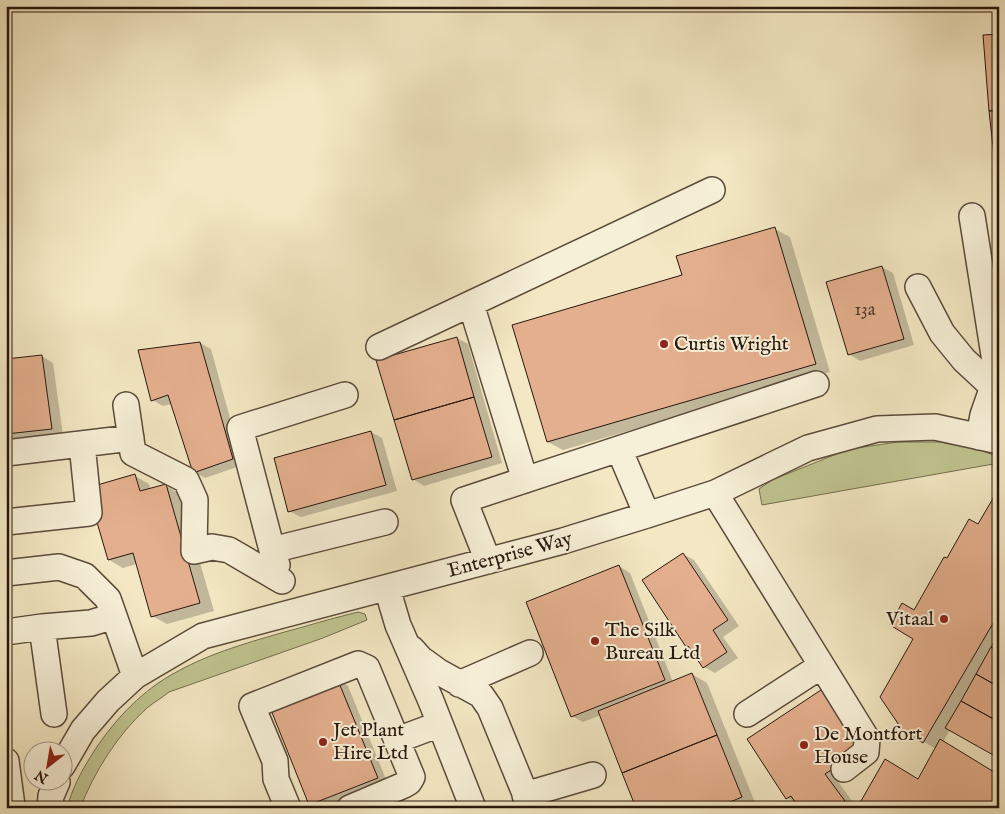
<svg xmlns="http://www.w3.org/2000/svg" width="1005" height="814" viewBox="0 0 1005 814" font-family="'IM FELL English',serif">
<style>
.green{fill:#c0c490;stroke:#746e4f}
.shadow{fill:#0003}
.building{fill:#e4af8e;stroke:#28170e}
.lines{fill:none;stroke-linecap:round;stroke-linejoin:round}
.minor-casing{stroke:#5b4b3b;stroke-width:28}
.minor{stroke:#f7f0d8;stroke-width:25}
.poi-dot{fill:#8f2418;stroke:#f7f0d8;stroke-width:2}
.labels{text-anchor:middle;dominant-baseline:central;stroke-width:4;stroke-linejoin:round;paint-order:stroke}
.number-label{font-size:18px;fill:#573d2e}
.poi-label{font-size:20px;fill:#28170e;stroke:#f7f0d8;text-anchor:start}
.street-label{font-size:20px;fill:#28170e;stroke:#f7f0d8}
</style>
<rect width="100%" height="100%" fill="#f3e8c3"/>
<filter id="stains"><feTurbulence type="fractalNoise" baseFrequency=".004" numOctaves="4"/><feColorMatrix values="0 0 0 0 .2 0 0 0 0 .09 0 0 0 0 .02 0 0 0 .5 -.17"/></filter>
<radialGradient id="worn" r=".72"><stop offset=".6" stop-color="#630" stop-opacity="0"/><stop offset="1" stop-color="#630" stop-opacity=".3"/></radialGradient>
<path class="green" d="M898 442H941L977 449 999 457V463L762 505 759 489 772 480 849 449Z
M358 612 365 614 367 620 323 638 169 692C162 698 154 702 147 708 117 735 95 771 80 808H67C72 789 81 772 91 756 111 724 138 694 171 675 205 655 243 644 281 633 307 626 333 618 358 612Z"/>
<path class="shadow" d="M775 229 790 237 830 372 563 450 548 442 683 276Z
M882 267 893 273 914 345 860 361 849 354Z
M457 338 468 344 502 463 424 486 413 479Z
M200 343 211 349 243 465 205 478 194 472 172 404 163 406 152 400Z
M42 356 53 363 63 435 6 441V361Z
M371 432 382 438 397 491 301 517 289 511Z
M135 476 149 484 151 490 166 486 180 494 214 611 167 624 152 616 137 564 123 568 109 560Z
M999 499V757L950 730 943 742 999 775V808L919 780 936 749 903 730 915 638V611L948 560 979 526Z
M683 554 694 560 739 626 723 637 738 658 715 673 704 667 692 649 687 646Z
M619 566 630 573 673 682 692 674 707 683 756 805 751 808H638L601 715 583 722 572 716Z
M337 679 348 686 388 784 327 808H317L310 804Z
M821 692 836 700 874 759 839 783 857 808H801L798 804 787 798Z"/>
<path class="building" d="M999 34V110L989 111 983 35Z
M999 110V147H993L989 111Z
M993 147H999V183H996Z
M996 183H999V215Z
M775 227 816 364 547 442 512 325 682 275 676 256Z
M882 266 904 339 848 355 826 282Z
M457 337 474 397 394 420 376 360Z
M200 342 233 459 193 473 168 395 151 401 138 350Z
M42 355 52 429 6 434V359Z
M474 397 492 457 412 480 394 420Z
M371 431 386 485 288 512 274 458Z
M135 474 140 491 166 484 200 603 151 617 133 553 108 560 87 488Z
M995 495 999 498V613L923 743 903 731 880 697 913 639 890 625 902 603 914 610 944 557 947 558 969 519 978 524Z
M683 553 728 620 713 630 727 652 703 668 688 646 686 647 642 580Z
M619 565 665 680 571 717 526 602Z
M999 634V652L991 647Z
M991 647 999 652V687L976 674Z
M692 673 717 735 622 773 598 711Z
M976 674 999 687V722L961 701Z
M337 678 378 778 309 805 269 705Z
M821 690 861 751 825 774 845 801 835 808H799L791 796 786 799 747 739Z
M961 701 999 722V750L995 756 945 728Z
M717 735 742 797 716 808H636L622 773Z
M940 739 999 775V792L994 800 999 808H857L885 759 918 779Z"/>
<g class="lines">
<defs>
<path id="minor" d="M972 216 997 374
M918 287 942 333 964 360 993 387
M471 304 525 480
M379 347 712 190
M126 405 133 453 186 480 195 500 194 551 212 547 229 550 282 581
M979 437 983 415 998 372
M619 449 647 515
M6 453 131 438
M715 493 867 739 866 752 844 769
M6 522 89 513 82 444
M272 550 240 428 345 395
M488 561 464 500 816 384
M277 565 272 550 385 522
M6 573 59 567 85 576 108 599 135 676
M387 588 398 625 431 701 473 808
M6 632 42 627
M412 649 421 659 439 672 481 695 490 708 531 808
M459 684 530 653
M54 714 42 627 91 623 114 616
M747 714 821 666
M397 740 440 724
M6 761 12 806
M62 766 83 730 108 701 135 676 203 636 563 541 647 515 715 493 808 448 877 429 935 427 999 441
M525 795 593 775
M50 808 51 796 57 782
M288 808 276 779 275 761 252 706 358 664 367 668 412 777 409 782 404 785 350 808"/>
</defs>
<use href="#minor" class="minor-casing"/>
<use href="#minor" class="minor"/>
</g>
<g class="poi-dot">
<circle cx="664" cy="344" r="5"/>
<circle cx="944" cy="619" r="5"/>
<circle cx="595" cy="641" r="5"/>
<circle cx="323" cy="742" r="5"/>
<circle cx="804" cy="745" r="5"/>
</g>
<g class="labels">
<g class="number-label">
<text x="865" y="310">13a</text>
</g>
<g class="poi-label">
<text x="674" y="344">Curtis Wright</text>
<text x="934" y="619" text-anchor="end">Vitaal</text>
<text x="605" y="630">The Silk<tspan x="605" dy="23">Bureau Ltd</tspan></text>
<text x="333" y="730">Jet Plant<tspan x="333" dy="23">Hire Ltd</tspan></text>
<text x="814" y="734">De Montfort<tspan x="814" dy="23">House</tspan></text>
</g>
<g class="street-label">
<text transform="translate(510 555) rotate(-15)">Enterprise Way</text>
</g>
</g>
<rect width="1005" height="814" fill="none" stroke="#f3e8c3" stroke-width="25"/>
<rect x="8" y="8" width="990" height="799" fill="none" stroke="#28170e" stroke-width="2.5"/>
<rect x="12" y="12" width="980" height="789" fill="none" stroke="#28170e"/>
<g transform="translate(48 766) rotate(211)"><circle r="24" fill="#f7f0d8" stroke="#a49987"/>
<path d="M0-4L9 19L0 12L-9 19Z" fill="#8f2418"/>
<text y="-8" font-size="14" font-weight="bold" text-anchor="middle" fill="#28170e">N</text>
</g>
<rect width="100%" height="100%" filter="url(#stains)"/>
<rect width="100%" height="100%" fill="url(#worn)"/>
</svg>
